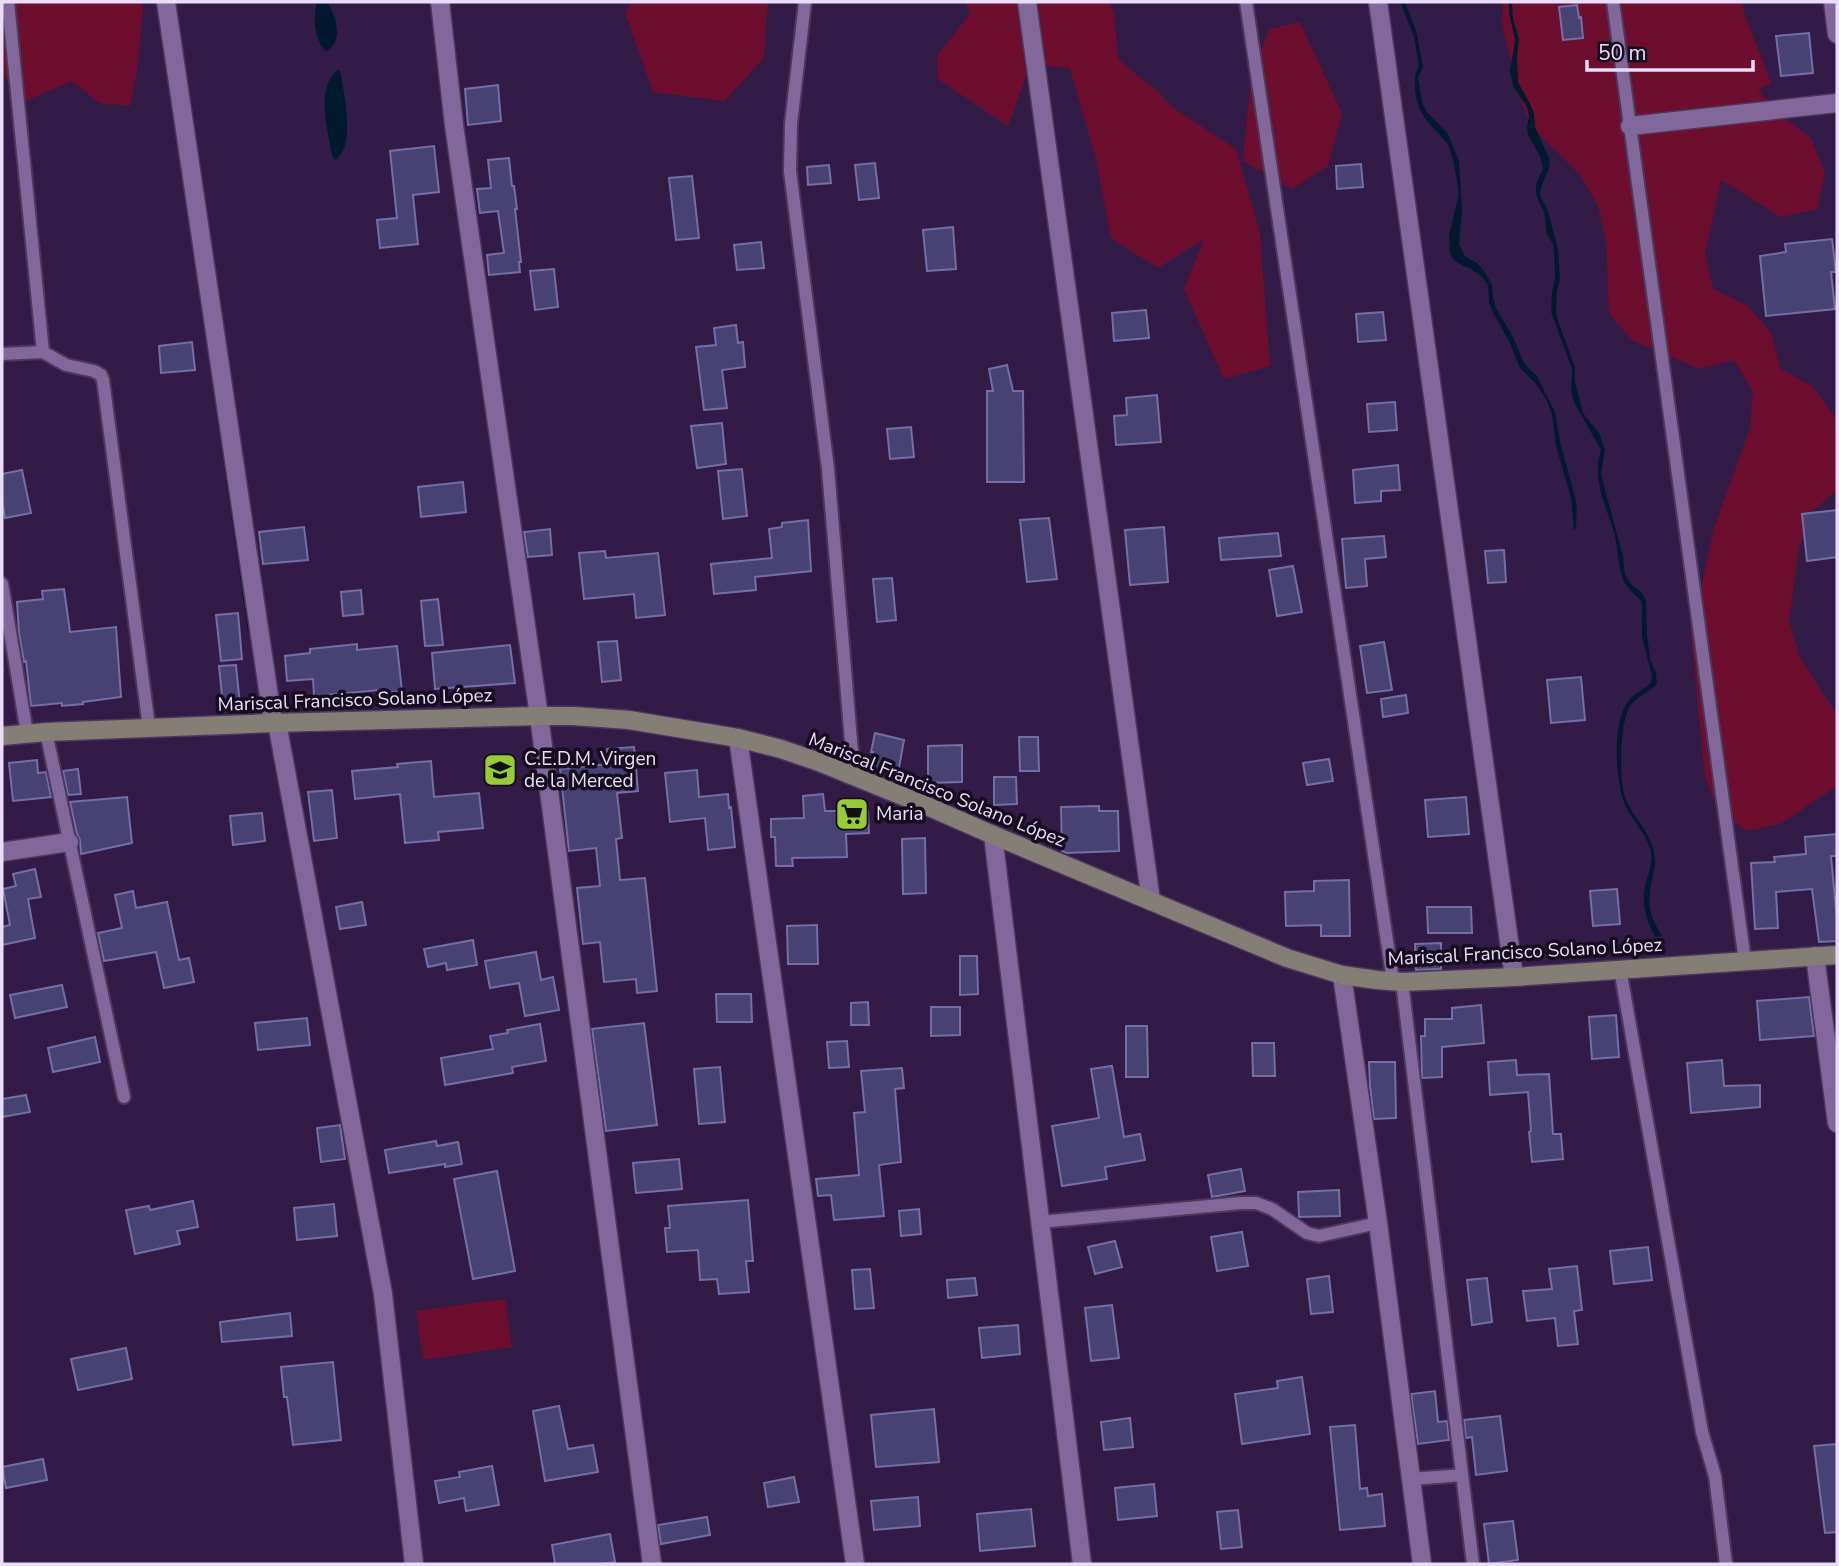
<svg xmlns="http://www.w3.org/2000/svg" width="1839" height="1566" viewBox="0 0 1839 1566" font-family="'Nunito Sans',sans-serif">
<style>
.green{fill:#6d0e2f}
.water{fill:#00192f}
.building{fill:#484274;stroke:#736fa4;stroke-width:2}
.lines{fill:none;stroke-linecap:round;stroke-linejoin:round}
.service-casing{stroke:#4d375d;stroke-width:16}
.minor-casing{stroke:#4d375d;stroke-width:21}
.secondary-casing{stroke:#4d375d;stroke-width:21}
.service{stroke:#82689a;stroke-width:12}
.minor{stroke:#82689a;stroke-width:18}
.secondary{stroke:#837f76;stroke-width:18}
.labels{text-anchor:middle;dominant-baseline:central;stroke-width:7;stroke-linejoin:round;paint-order:stroke}
.street-label{font-size:19px;fill:#eaddf9;stroke:#160c1f}
.poi-label{font-size:19px;fill:#eaddf9;stroke:#160c1f;text-anchor:start}
</style>
<rect width="100%" height="100%" fill="#331b47"/>
<path class="green" d="M2 2H141L143 11 137 70 130 106 100 103 71 81 17 105 2 69Z
M631 2H768L764 58 724 101 653 92 625 13Z
M965 2H1109L1114 12 1118 59 1158 92 1172 107 1236 149 1260 233 1270 366 1224 379 1184 289 1204 239 1158 268 1111 238 1096 159 1070 68 1030 65 1008 126 938 79 937 56 970 14Z
M1503 2H1742L1744 13 1771 83 1758 90 1782 117 1811 138 1825 174 1817 209 1781 217 1721 180 1705 254 1713 289 1748 306 1771 333 1780 368 1813 387 1834 416 1837 429V491L1811 512 1799 548 1789 622 1800 658 1837 715V786L1782 823 1747 831 1719 811 1705 777 1691 635 1714 528 1750 428 1753 392 1734 360 1699 369 1632 340 1609 314 1606 241 1598 206 1580 175 1531 126 1518 93 1502 23Z
M1300 22 1342 114 1328 166 1292 189 1243 161 1251 77 1269 29Z
M505 1299 512 1347 423 1360 416 1311Z"/>
<path class="water" d="M157 2 249 632H248Z
M317 2H327C336 16 345 42 326 51 314 41 313 17 317 2Z
M1400 2H1405L1416 30 1423 67 1418 77 1422 102 1427 112 1448 134 1459 161 1462 208 1459 245 1465 256 1478 264 1486 274 1492 285 1493 297 1496 308 1513 337 1523 361 1529 369 1537 376 1555 412 1560 441 1577 505 1576 528 1574 530 1571 498 1556 446 1552 415 1547 401 1537 385 1520 368 1509 341 1492 311 1489 302 1488 285 1483 278 1470 268 1463 266 1454 260 1450 253 1449 235 1459 194 1454 163 1448 144 1426 120 1419 108 1415 92V75L1419 66 1414 37Z
M1509 2H1512L1513 19 1519 39 1517 58 1518 82 1529 102 1534 113 1535 127 1550 160 1549 168 1541 187 1540 196 1547 208 1558 249 1560 280 1557 290 1556 311 1558 321 1575 367V381L1583 413 1599 433 1605 449 1601 475 1623 556 1625 574 1631 584 1641 592 1646 600 1647 634 1650 659 1656 673 1657 684C1648 694 1636 696 1629 708 1620 723 1619 780 1625 797 1634 821 1652 830 1655 859 1656 866 1653 873 1652 880 1647 904 1649 915 1662 936L1655 937C1647 921 1641 904 1645 886 1648 873 1654 863 1650 849 1646 834 1633 821 1626 807 1615 785 1612 724 1627 703 1633 693 1643 691 1651 683L1652 676 1642 637V605L1641 601C1635 594 1627 588 1623 580 1618 566 1618 550 1615 536 1607 507 1591 481 1601 450L1574 402 1571 391 1572 369 1551 312 1552 291 1555 279 1554 251 1553 244 1547 234 1544 212 1537 198 1536 191V184L1543 169 1540 156 1528 135 1527 127 1529 116 1527 107 1514 88 1510 72 1515 40 1509 13Z
M339 69 341 74C344 96 356 147 335 160 330 153 331 147 329 139 325 118 318 84 339 69Z"/>
<path class="building" d="M1577 5 1579 18 1581 17 1583 38 1563 40 1559 7Z
M1809 33 1813 73 1781 76 1776 36Z
M498 85 501 121 468 125 465 89Z
M434 146 439 192 413 195 418 244 380 248 377 220 397 218 390 151Z
M509 158 512 186H514L517 209H515L521 262H519L520 272 489 275 487 255 504 253 498 211 480 213 477 189 491 188 488 160Z
M875 163 879 198 859 200 855 165Z
M1361 164 1363 187 1337 189 1336 166Z
M829 165 831 183 808 185 807 167Z
M692 176 699 238 676 240 669 178Z
M953 227 956 269 927 271 923 230Z
M1832 239 1836 272H1831L1835 309 1766 316 1760 256 1786 252 1785 244Z
M761 242 764 268 737 270 734 245Z
M554 269 558 307 535 310 530 271Z
M1146 310 1149 338 1114 341 1112 313Z
M1383 312 1386 340 1358 342 1356 314Z
M736 325 738 343 743 342 745 367 722 370 727 408 704 410 696 347 716 345 714 328Z
M192 342 195 370 161 373 159 346Z
M1007 365 1013 391H1023L1024 482H987V391H993L989 369Z
M1157 395 1161 442 1116 445 1114 416 1127 415 1126 398Z
M1395 402 1397 430 1369 432 1367 404Z
M722 423 726 464 697 468 691 426Z
M911 427 914 457 890 459 887 429Z
M1398 465 1400 490 1381 491V501L1355 503 1353 470Z
M742 469 747 516 723 519 718 471Z
M22 470 31 513 5 518 2 501V474Z
M463 482 466 512 421 517 418 487Z
M1837 510V557L1807 561 1802 514Z
M1049 518 1057 579 1027 582 1020 520Z
M808 520 811 571 755 577 756 590 714 594 711 564 772 558 769 529 782 527V523Z
M304 527 308 560 263 564 259 532Z
M1164 527 1168 582 1130 585 1125 530Z
M550 529 552 555 528 557 524 532Z
M1278 533 1281 556 1221 560 1219 538Z
M1384 536 1386 557 1365 559 1367 586 1346 588 1342 539Z
M1504 550 1506 582 1488 583 1485 551Z
M605 551 606 558 658 553 665 615 636 618 634 594 584 599 579 553Z
M1293 566 1302 612 1277 616 1269 570Z
M892 578 896 620 877 622 873 579Z
M64 589 70 632 116 627 121 697 83 702V704L62 706V703L31 706 26 661 24 662 19 633 17 602 43 599 42 591Z
M361 590 363 614 343 616 341 592Z
M438 599 443 645 425 646 421 601Z
M238 613 242 659 221 661 216 615Z
M617 641 621 680 602 682 598 642Z
M1384 642 1392 690 1367 693 1360 646Z
M357 644V650L397 646 402 691 380 693V690L314 696 313 679 287 681 285 656 310 653V649Z
M510 645 515 683 435 689 432 653Z
M236 665 240 705 223 706 219 666Z
M1581 677 1585 720 1551 723 1547 680Z
M1406 695 1408 713 1383 717 1381 699Z
M875 733 904 740 898 773 870 768 873 752H871Z
M1019 737H1038L1039 771H1020Z
M962 745V782L928 783V746Z
M634 747 638 791 617 793 622 838 616 839 620 880 645 878 657 991 637 993 636 979 604 982 600 942 583 944 577 888 600 886 596 848 569 851 560 769 608 764 607 749Z
M1329 759 1333 781 1307 785 1303 763Z
M37 760 38 773 46 772 51 797 13 801 9 763Z
M431 761 434 797 479 793 483 828 438 832 439 840 405 843 400 794 355 799 352 771 398 767 397 764Z
M78 769 81 794 68 795 63 771Z
M697 770 699 797 728 794 729 808 731 807 735 847 708 850 705 818 670 822 665 773Z
M994 777H1016L1017 804 994 805Z
M332 790 337 838 314 841 308 792Z
M823 794 825 811H868L869 833 846 834 847 857 792 858 793 866H776L775 837H771V819L804 818 803 796Z
M127 797 132 843 81 854 80 840 77 834 70 802Z
M1466 797 1469 834 1428 837 1425 800Z
M1099 806V811H1118L1119 851 1067 853 1062 851 1061 807Z
M262 813 265 841 233 845 230 816Z
M1837 834V856H1831L1837 920V941L1819 942 1812 889 1776 892 1778 928 1755 929 1751 863 1775 862 1774 857 1806 854 1805 837Z
M925 838 926 893 903 894 902 839Z
M35 869 41 897 28 899 35 938 2 945V927L10 925 3 889 16 886 13 874Z
M1349 880 1350 936H1321V925L1286 926 1285 892 1314 891V881Z
M1617 889 1620 924 1593 926 1590 891Z
M133 891 136 908 167 902 179 960 189 958 194 982 164 988 156 952 104 961 98 933 122 928 115 895Z
M362 902 366 925 340 929 336 907Z
M1427 907H1471L1472 933H1428Z
M817 925 818 964H788L787 926Z
M473 940 477 965 447 970 446 963 428 967 424 949Z
M1441 943V969L1416 970 1415 944Z
M536 952 541 980 553 977 559 1010 525 1016 519 983 490 988 485 961Z
M960 956H977L978 994 960 995Z
M62 985 67 1007 15 1018 10 995Z
M716 994H751L752 1022H717Z
M1809 997 1814 1036 1760 1040 1757 1001Z
M868 1002 869 1025H851V1003Z
M1481 1005 1484 1043 1442 1047V1077L1422 1078 1421 1036H1425V1019H1452V1008Z
M931 1007H960V1035L931 1036Z
M1616 1015 1619 1057 1592 1059 1589 1017Z
M307 1018 310 1045 258 1050 255 1023Z
M644 1023 657 1125 606 1131 592 1029Z
M540 1024 546 1061 512 1067 513 1073 445 1085 441 1058 493 1049 490 1036 508 1033 507 1030Z
M1126 1026H1147L1148 1077H1126Z
M95 1037 100 1062 53 1072 48 1048Z
M847 1041 849 1067 829 1068 827 1042Z
M1252 1043H1274L1275 1076H1253Z
M1516 1060 1517 1075 1549 1074 1553 1134H1561L1563 1159 1532 1162 1529 1132 1531 1131 1528 1092 1490 1095 1488 1062Z
M1722 1060 1724 1086 1760 1085V1107L1691 1113 1687 1063Z
M1369 1062H1395L1396 1118 1374 1119 1370 1086Z
M1112 1066 1124 1137 1140 1134 1145 1160 1105 1167 1107 1179 1062 1186 1052 1126 1099 1118 1091 1069Z
M720 1067 725 1122 699 1124 694 1069Z
M902 1068 904 1088 895 1089 901 1162 879 1165 884 1216 834 1220 831 1195 818 1196 816 1179 859 1175 854 1113 865 1112 861 1071Z
M26 1095 30 1112 2 1117V1099Z
M340 1125 345 1159 321 1162 317 1128Z
M436 1141 437 1146 458 1142 462 1164 445 1167V1164L389 1173 385 1150Z
M679 1159 682 1189 636 1193 633 1163Z
M1241 1169 1245 1191 1212 1197 1208 1175Z
M497 1171 515 1271 473 1279 454 1179Z
M1339 1190 1340 1216 1299 1217 1298 1192Z
M748 1200 753 1261H746L749 1292 719 1294 717 1279 700 1280 698 1250 667 1252 665 1228H670L668 1206Z
M193 1201 198 1227 177 1231 180 1244 135 1254 126 1210 149 1206 150 1210Z
M334 1204 337 1236 297 1240 294 1208Z
M919 1209 921 1234 901 1236 899 1211Z
M1242 1232 1248 1266 1217 1271 1211 1237Z
M1115 1241 1122 1267 1095 1274 1088 1247Z
M1648 1247 1652 1280 1614 1284 1610 1251Z
M1577 1266 1582 1310 1574 1311 1578 1344 1558 1346 1555 1318 1527 1321 1523 1291 1552 1289 1549 1269Z
M870 1269 874 1308 855 1309 852 1270Z
M1329 1276 1333 1312 1311 1314 1307 1279Z
M975 1278 977 1295 948 1298 947 1280Z
M1487 1278 1492 1322 1472 1325 1467 1280Z
M1112 1305 1119 1358 1091 1361 1085 1308Z
M290 1313 292 1336 222 1342 220 1322Z
M1018 1325 1020 1354 982 1358 979 1328Z
M126 1348 132 1379 78 1390 71 1359Z
M333 1362 341 1440 293 1445 287 1397H284L281 1367Z
M1302 1377 1310 1434 1242 1444 1235 1394 1278 1388 1277 1381Z
M1435 1391 1438 1422 1447 1421 1449 1440 1418 1444 1411 1394Z
M559 1406 568 1449 593 1445 598 1472 545 1481 533 1411Z
M934 1409 939 1462 876 1467 871 1415Z
M1500 1416 1507 1471 1476 1475 1472 1437 1466 1438 1464 1420Z
M1130 1418 1133 1447 1104 1450 1101 1422Z
M1355 1425 1360 1489 1367 1488 1368 1496 1382 1494 1385 1526 1340 1530 1330 1427Z
M1837 1444V1532L1825 1533 1814 1446Z
M43 1459 47 1480 6 1488 2 1467Z
M492 1466 499 1505 466 1511 464 1498 439 1503 435 1481 460 1477 459 1472Z
M794 1477 799 1502 768 1507 764 1483Z
M1154 1484 1157 1516 1118 1520 1115 1488Z
M918 1497 920 1526 874 1530 871 1501Z
M1031 1509 1035 1546 980 1551 977 1514Z
M1238 1510 1242 1547 1221 1549 1217 1512Z
M707 1517 710 1535 661 1544 658 1525Z
M1513 1521 1518 1560 1489 1564 1484 1524Z
M610 1534 615 1562 602 1564H555L552 1545Z"/>
<g class="lines">
<defs>
<path id="service" d="M8 2 43 352
M805 2 791 124 790 171 828 469 854 776
M1246 2 1393 981
M1613 2 1745 961
M2 354 43 352 66 365 94 371 101 375 103 380 149 727
M2 584 27 733
M46 732 124 1097
M1620 969 1702 1432 1715 1476 1726 1564
M1402 982 1473 1564
M1040 1222 1241 1203H1256L1272 1209 1307 1233 1319 1236 1378 1223
M1411 1479 1462 1475"/>
<path id="minor" d="M166 2 273 723
M440 2 454 125 539 716 652 1564
M1027 2 1151 901
M1378 2 1514 977
M1833 2 1837 34
M1630 126 1837 103
M277 723 383 1294 414 1564
M738 738 855 1564
M993 835 1082 1564
M2 852 69 842
M1815 956 1837 1123
M1342 975 1378 1223 1422 1564"/>
<path id="secondary" d="M2 736 46 732 273 723 539 716H573L629 720 738 738 781 749 819 762 927 806 993 835 1287 958 1342 975 1377 980 1402 982 1514 977 1837 955"/>
</defs>
<use href="#service" class="service-casing"/>
<use href="#minor" class="minor-casing"/>
<use href="#secondary" class="secondary-casing"/>
<use href="#service" class="service"/>
<use href="#minor" class="minor"/>
<use href="#secondary" class="secondary"/>
</g>
<defs>
<symbol id="school-square" viewBox="-11 -11 22 22"><rect x="-9" y="-9" width="18" height="18" rx="4" fill="#98cb38" stroke="#160c1f"/><path d="M0-5L7-2L0 1L-7-2ZM-4 1L0 2.5L4 1V4Q0 6-4 4Z" fill="#111"/></symbol>
<symbol id="supermarket-square" viewBox="-11 -11 22 22"><rect x="-9" y="-9" width="18" height="18" rx="4" fill="#98cb38" stroke="#160c1f"/><path d="M-6-5.5h2.5l.6 2H6L4.5 2H-2.5L-4.4-4H-6ZM-1.5 3.2a1.3 1.3 0 1 0 .1 0ZM3 3.2a1.3 1.3 0 1 0 .1 0Z" fill="#111"/></symbol>
</defs>
<g fill-rule="evenodd">
<use href="#school-square" x="481" y="751" width="38" height="38"/>
<use href="#supermarket-square" x="833" y="795" width="38" height="38"/>
</g>
<g class="labels">
<g class="street-label">
<text transform="translate(355 700) rotate(-2)">Mariscal Francisco Solano López</text>
<text transform="translate(937 790) rotate(22)">Mariscal Francisco Solano López</text>
<text transform="translate(1525 952) rotate(-3)">Mariscal Francisco Solano López</text>
</g>
<g class="poi-label">
<text x="524" y="759">C.E.D.M. Virgen<tspan x="524" dy="22">de la Merced</tspan></text>
<text x="876" y="814">Maria</text>
</g>
</g>
<rect width="1839" height="1566" fill="none" stroke="#eaddf9" stroke-width="7"/>
<path d="M1587 60v10h166v-10" fill="none" stroke="#eaddf9" stroke-width="3.5"/>
<text x="1598" y="60" font-size="21" fill="#eaddf9" stroke="#160c1f" stroke-width="5" paint-order="stroke">50 m</text>
</svg>
